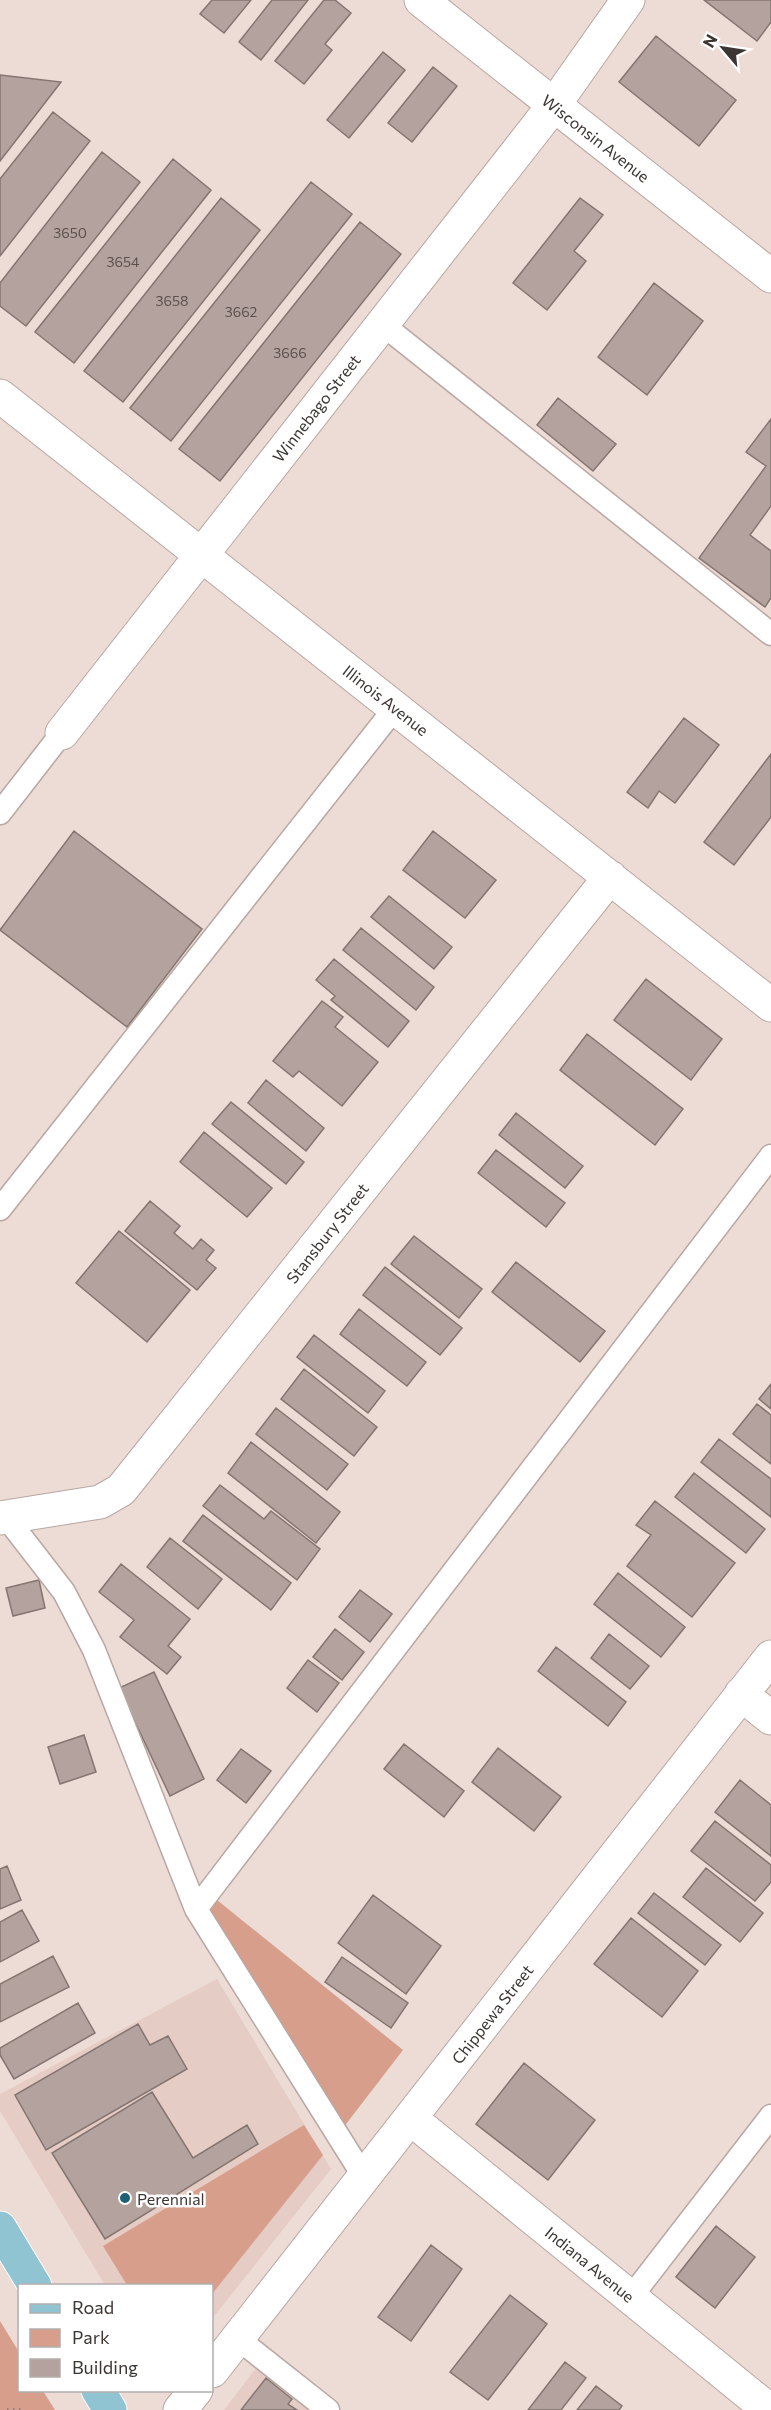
<svg xmlns="http://www.w3.org/2000/svg" width="771" height="2410" viewBox="0 0 771 2410" font-family="Commissioner,sans-serif">
<style>
.built{fill:#e5ccc4}
.green{fill:#d79e8c}
.building{fill:#b3a29d;stroke:#857571;stroke-width:1.5}
.lines{fill:none;stroke-linecap:round;stroke-linejoin:round}
.service-casing{stroke:#b8a7a2;stroke-width:25}
.minor-casing{stroke:#b8a7a2;stroke-width:35}
.primary-casing{stroke:#fff;stroke-width:35}
.path{stroke:#8f8380;stroke-width:4;stroke-dasharray:1.5 4.5;stroke-linecap:butt}
.service{stroke:#fff;stroke-width:22}
.minor{stroke:#fff;stroke-width:33}
.primary{stroke:#91c4d3;stroke-width:33}
.poi-dot{fill:#1e6174;stroke:#fff;stroke-width:2}
.labels{text-anchor:middle;dominant-baseline:central;stroke-width:5;stroke-linejoin:round;paint-order:stroke}
.number-label{font-size:14px;fill:#5a504e}
.street-label{font-size:16px;fill:#3c3533;stroke:#fff}
.poi-label{font-size:16px;fill:#3c3533;stroke:#fff;text-anchor:start}
</style>
<rect width="100%" height="100%" fill="#eddbd6"/>
<path class="built" d="M217 1979 331 2169 212 2319V2286L105 2285 0 2111V2094Z
M259 2364 316 2410H224Z"/>
<path class="green" d="M217 1900 403 2050 343 2128 208 1910Z
M304 2125 323 2155 212 2294V2286L127 2285 103 2246Z
M0 2321 19 2352 20 2390 43 2391 55 2410H0Z"/>
<path class="building" d="M212 0H251L224 33 200 14Z
M272 0H308L261 60 239 42Z
M324 0H335L351 13 325 44 332 50 304 84 275 61Z
M704 0H771V22L757 41Z
M656 36 736 100 699 146 619 82Z
M383 52 405 70 349 138 327 120Z
M433 67 457 86 412 142 388 123Z
M0 75 61 82 0 161Z
M53 112 90 141 0 256V179Z
M102 152 140 182 26 326 0 306V283Z
M173 159 211 190 74 363 35 332Z
M311 182 352 214 171 441 130 408Z
M221 198 260 230 123 402 84 371Z
M580 198 603 215 574 251 586 261 547 310 513 283Z
M360 222 401 254 220 481 179 449Z
M654 283 703 321 647 395 598 357Z
M558 398 616 444 593 471 537 425Z
M771 419V506L750 535 771 551V598L765 607 699 558 766 466 746 452Z
M684 718 719 745 675 803 659 791 648 808 627 792Z
M771 754V817L734 865 704 842Z
M74 831 202 929 127 1027 0 930Z
M433 831 496 880 465 918 403 870Z
M389 896 452 947 434 969 371 917Z
M361 928 434 987 416 1010 343 950Z
M334 959 409 1021 388 1047 331 1000 335 996 316 980Z
M646 979 722 1039 691 1080 614 1020Z
M322 1001 343 1017 335 1027 378 1062 342 1106 299 1071 293 1077 273 1061Z
M587 1034 683 1109 655 1145 560 1070Z
M266 1080 324 1128 306 1151 248 1103Z
M231 1102 304 1162 286 1184 212 1124Z
M516 1113 583 1166 565 1188 499 1135Z
M204 1132 272 1188 247 1217 180 1162Z
M496 1150 565 1203 546 1227 478 1173Z
M150 1201 180 1226 174 1233 193 1249 201 1239 214 1250 206 1260 216 1268 197 1290 125 1231Z
M119 1231 190 1290 147 1342 76 1283Z
M414 1236 482 1289 459 1318 391 1264Z
M516 1262 605 1331 580 1362 492 1292Z
M385 1267 462 1328 440 1355 363 1295Z
M359 1309 426 1362 407 1386 340 1334Z
M314 1335 385 1391 368 1413 297 1357Z
M304 1369 377 1427 354 1456 281 1399Z
M771 1384V1409L759 1399Z
M757 1404 771 1415V1464L733 1434Z
M276 1408 348 1464 327 1490 256 1434Z
M719 1439 771 1479V1517L701 1462Z
M251 1442 340 1512 316 1543 228 1473Z
M694 1473 765 1529 746 1553 675 1497Z
M220 1485 264 1519 271 1511 320 1549 297 1580 203 1506Z
M655 1501 735 1563 692 1617 627 1566 651 1535 636 1525Z
M203 1515 291 1583 271 1610 183 1541Z
M170 1538 222 1579 198 1609 147 1567Z
M121 1564 190 1619 168 1646 181 1657 167 1674 120 1637 134 1620 99 1592Z
M618 1573 685 1627 661 1657 594 1604Z
M39 1580 45 1608 13 1616 6 1588Z
M360 1590 392 1614 370 1642 339 1617Z
M335 1629 364 1652 342 1680 313 1657Z
M609 1634 649 1666 630 1689 591 1658Z
M556 1647 626 1702 608 1726 538 1671Z
M308 1660 339 1683 317 1712 287 1688Z
M154 1672 204 1779 170 1796 119 1688Z
M84 1735 96 1772 60 1784 48 1747Z
M404 1744 464 1791 444 1817 384 1769Z
M498 1748 561 1797 534 1831 472 1782Z
M241 1749 271 1771 246 1803 217 1780Z
M740 1780 771 1805V1856L715 1812Z
M715 1821 771 1865V1882L755 1901 691 1851Z
M7 1866 21 1900 0 1909V1869Z
M706 1868 763 1913 740 1942 683 1897Z
M654 1893 721 1945 705 1965 638 1913Z
M373 1895 441 1946 406 1994 338 1943Z
M22 1910 39 1941 0 1962V1922Z
M631 1918 698 1971 662 2017 594 1964Z
M53 1956 69 1987 0 2022V1984Z
M342 1957 408 2003 391 2028 325 1982Z
M78 2003 95 2033 14 2079 0 2055V2048Z
M138 2024 150 2045 168 2036 187 2069 46 2150 15 2095Z
M524 2063 595 2120 548 2180 476 2124Z
M152 2092 193 2158 247 2125 258 2144 105 2239 52 2153Z
M716 2226 755 2257 715 2308 676 2277Z
M431 2245 462 2269 411 2341 378 2317Z
M510 2295 547 2324 488 2400 450 2372Z
M565 2362 586 2378 561 2410H528Z
M266 2378 292 2399 288 2404 297 2410H241Z
M596 2386 622 2406 619 2410H577Z"/>
<g class="lines">
<defs>
<path id="service" d="M382 324 771 634
M0 813 62 733
M0 1209 395 708
M6 1517 64 1592 94 1650 196 1909 364 2177
M196 1909 771 1156
M631 2297 771 2116
M237 2338 328 2410"/>
<path id="minor" d="M421 0 771 276
M0 396 771 1005
M62 733 554 105 628 0
M0 1518 100 1502 121 1490 610 877
M741 1694 771 1718
M410 2118 769 2410
M212 2371 771 1657
M180 2410 196 2390"/>
<path id="primary" d="M0 2228 35 2286
M98 2390 110 2410"/>
</defs>
<use href="#service" class="service-casing"/>
<use href="#minor" class="minor-casing"/>
<use href="#primary" class="primary-casing"/>
<path class="path" d="M7 2410H23"/>
<use href="#service" class="service"/>
<use href="#minor" class="minor"/>
<use href="#primary" class="primary"/>
</g>
<circle class="poi-dot" cx="125" cy="2198" r="6"/>
<g class="labels">
<g class="number-label">
<text x="70" y="232">3650</text>
<text x="123" y="261">3654</text>
<text x="172" y="300">3658</text>
<text x="241" y="311">3662</text>
<text x="290" y="352">3666</text>
</g>
<g class="street-label">
<text transform="translate(596 138) rotate(38)">Wisconsin Avenue</text>
<text transform="translate(316 408) rotate(-52)">Winnebago Street</text>
<text transform="translate(386 700) rotate(38)">Illinois Avenue</text>
<text transform="translate(327 1233) rotate(-52)">Stansbury Street</text>
<text transform="translate(492 2014) rotate(-52)">Chippewa Street</text>
<text transform="translate(590 2264) rotate(39)">Indiana Avenue</text>
</g>
<g class="poi-label">
<text x="137" y="2198">Perennial</text>
</g>
</g>
<rect x="18" y="2284" width="195" height="108" fill="#ffffff" stroke="#b1aead" stroke-width="1.5"/>
<rect x="30" y="2304" width="30" height="9" fill="#91c4d3" stroke="#b1aead" stroke-width="1.5"/>
<text x="72" y="2314" font-size="18" fill="#3c3533">Road</text>
<rect x="30" y="2329" width="30" height="18" fill="#d79e8c" stroke="#b1aead" stroke-width="1.5"/>
<text x="72" y="2344" font-size="18" fill="#3c3533">Park</text>
<rect x="30" y="2359" width="30" height="18" fill="#b3a29d" stroke="#b1aead" stroke-width="1.5"/>
<text x="72" y="2374" font-size="18" fill="#3c3533">Building</text>
<g transform="translate(723 48) rotate(299)" stroke="#ffffff" stroke-width="4.5" paint-order="stroke">
<path d="M0-4.5L10 22L0 15L-10 22Z" fill="#3c3533"/>
<text y="-9" font-size="16" font-weight="bold" text-anchor="middle" fill="#3c3533">N</text>
</g>
</svg>
